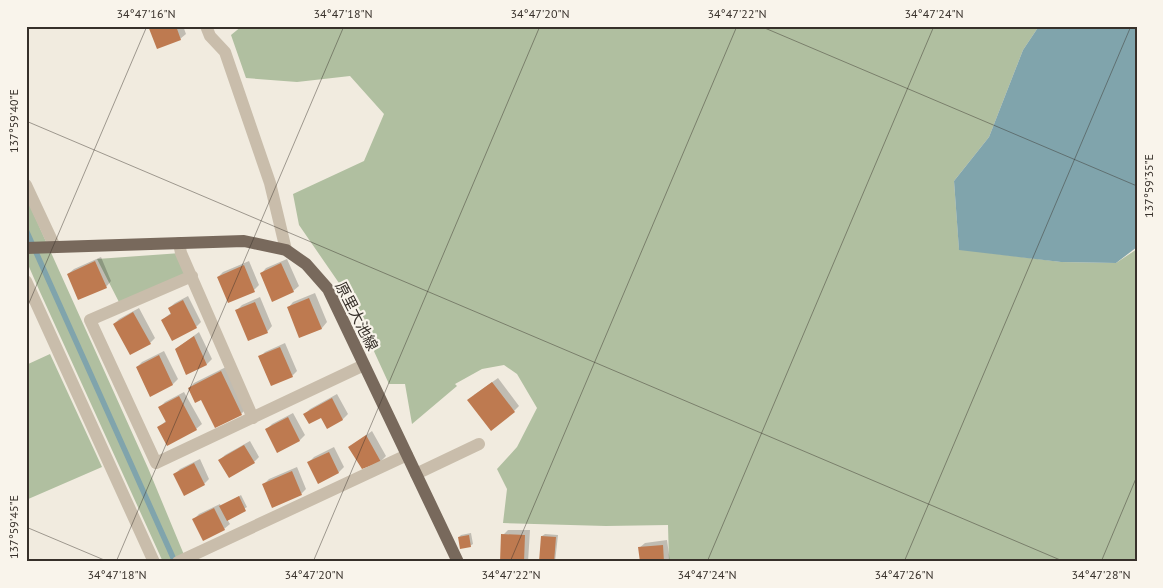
<svg xmlns="http://www.w3.org/2000/svg" width="1163" height="588" viewBox="0 0 1163 588" font-family="'PT Sans','Noto Sans JP',sans-serif">
<style>
.green{fill:#b0bfa0}
.water{fill:#80a4ac}
.shadow{fill:#0003}
.lines{fill:none;stroke-linecap:round;stroke-linejoin:round}
.stream{stroke:#80a4ac;stroke-width:5.5}
.building{fill:#be7a50}
.minor{stroke:#c9bdab;stroke-width:12}
.major{stroke:#78695c;stroke-width:12}
.ticks{fill:none;stroke:#37302a;stroke-width:1;stroke-opacity:0.45}
.labels{text-anchor:middle;dominant-baseline:central;stroke-width:4.5;stroke-linejoin:round;paint-order:stroke}
.street-label{font-size:15px;fill:#37302a;stroke:#f9f4eb}
.neatline{fill:none;stroke:#37302a;stroke-width:2}
.ticks-label{font-size:12px;text-anchor:middle;fill:#37302a}
</style>
<rect width="100%" height="100%" fill="#f1ebdf"/>
<path class="green" d="M242 26H1039L1023 50 989 137 954 181 959 249 1061 262 1116 263 1137 249V562H669L668 525 606 526 503 523 507 489 497 469 517 447 537 408 517 374 504 365 482 369 455 384 457 386 412 424 405 384H389L350 299 299 225 293 194 364 161 384 114 350 76 297 82 246 78 231 35Z
M26 197 148 468 187 562H163L40 292 26 260Z
M181 253 192 276 121 306 97 259Z
M50 354 102 467 26 500V365Z"/>
<path class="water" d="M1039 26H1137V247L1116 263 1061 262 959 250 954 181 989 137 1023 50Z"/>
<path class="shadow" d="M149 26H183L186 34 180 39Z
M101 257 111 281 106 287 68 274 74 269Z
M287 259 299 286 293 291 261 274 266 268Z
M249 261 259 285 254 290 218 277 223 272Z
M315 293 327 322 322 328 300 337 288 308 293 302Z
M188 296 201 322 196 327 162 320 171 313 169 308 175 303Z
M260 297 272 326 267 332 237 310 242 305Z
M139 308 155 338 150 343 114 324 119 319Z
M199 332 212 359 207 364 187 373 176 349Z
M285 343 297 371 292 376 260 357 265 352Z
M164 351 178 379 173 384 151 395 137 367 142 362Z
M226 367 246 409 241 414 189 388 194 383Z
M498 378 519 406 514 411 474 395Z
M184 392 202 424 196 429 159 427 167 420 160 407 165 402Z
M337 394 348 414 343 419 328 427 322 416 305 414 310 409Z
M293 413 305 435 300 440 278 451 266 430 272 424Z
M372 431 386 456 381 461 362 468 350 447Z
M250 441 259 457 254 462 220 460 225 455Z
M334 447 344 467 339 472 318 482 309 462 314 457Z
M200 459 209 479 204 484 175 474 180 469Z
M297 467 306 489 301 494 264 484 269 479Z
M241 495 247 507 227 519 230 524 224 529 203 539 194 519 199 514 220 504 221 507Z
M508 530H530L528 562H502L503 535Z
M471 533 473 544 470 546 459 537 461 535Z
M545 534 558 535 555 562H540L542 536Z
M667 540 670 562H641L639 548 645 543Z"/>
<g class="lines">
<path class="stream" d="M26 230 175 562"/>
</g>
<path class="building" d="M148 26H176L181 40 157 49Z
M95 261 107 288 78 300 67 274Z
M281 263 294 292 272 302 260 273Z
M244 265 255 292 228 303 217 277Z
M309 298 322 329 299 338 287 307Z
M183 300 197 328 172 341 161 320 171 314 168 308Z
M255 302 268 333 248 341 235 310Z
M133 312 151 344 130 355 113 324Z
M194 336 207 365 186 375 175 349Z
M280 347 293 377 271 386 258 356Z
M159 355 173 385 150 397 136 367Z
M221 371 242 415 215 428 201 400 195 403 188 388Z
M492 382 515 412 491 431 467 400Z
M179 396 197 430 167 446 157 427 166 422 158 407Z
M332 398 343 420 327 429 321 418 309 424 303 414Z
M288 417 300 441 277 453 265 429Z
M366 435 381 462 362 469 348 447Z
M244 445 255 463 229 478 218 460Z
M329 452 339 473 318 484 307 462Z
M194 463 205 485 184 496 173 474Z
M292 471 302 495 272 508 262 484Z
M239 496 246 511 227 521 219 506Z
M214 508 225 530 203 541 192 519Z
M501 534 525 535 524 562H500Z
M469 535 471 547 460 549 458 537Z
M541 536 556 537 554 562H539Z
M663 545 664 562H640L638 547Z"/>
<g class="lines">
<path class="minor" d="M206 26 210 36 225 52 270 183 286 250
M26 185 55 247
M179 243 181 253 253 418
M192 276 90 320 156 463 364 365
M26 281 154 562
M416 474 479 444
M178 562 407 455"/>
<path class="major" d="M26 248 244 241 286 250 306 264 328 289 458 562"/>
</g>
<path class="ticks" d="M760 26 1137 186M26 121 1065 562M26 310 147 26M26 527 109 562M116 562 344 26M313 562 540 26M510 562 737 26M707 562 934 26M904 562 1131 26M1101 562 1137 476"/>
<g class="labels">
<g class="street-label">
<text transform="translate(357 316) rotate(63)">原里大池線</text>
</g>
</g>
<rect width="1163" height="588" fill="none" stroke="#f9f4eb" stroke-width="55"/>
<rect x="28" y="28" width="1108" height="532" class="neatline"/>
<g class="ticks-label">
<text x="146" y="18">34°47'16"N</text>
<text x="343" y="18">34°47'18"N</text>
<text x="540" y="18">34°47'20"N</text>
<text x="737" y="18">34°47'22"N</text>
<text x="934" y="18">34°47'24"N</text>
<text transform="translate(14 121) rotate(-90)" y="4">137°59'40"E</text>
<text transform="translate(1149 186) rotate(-90)" y="4">137°59'35"E</text>
<text transform="translate(14 527) rotate(-90)" y="4">137°59'45"E</text>
<text x="117" y="579">34°47'18"N</text>
<text x="314" y="579">34°47'20"N</text>
<text x="511" y="579">34°47'22"N</text>
<text x="707" y="579">34°47'24"N</text>
<text x="904" y="579">34°47'26"N</text>
<text x="1101" y="579">34°47'28"N</text>
</g>
</svg>
